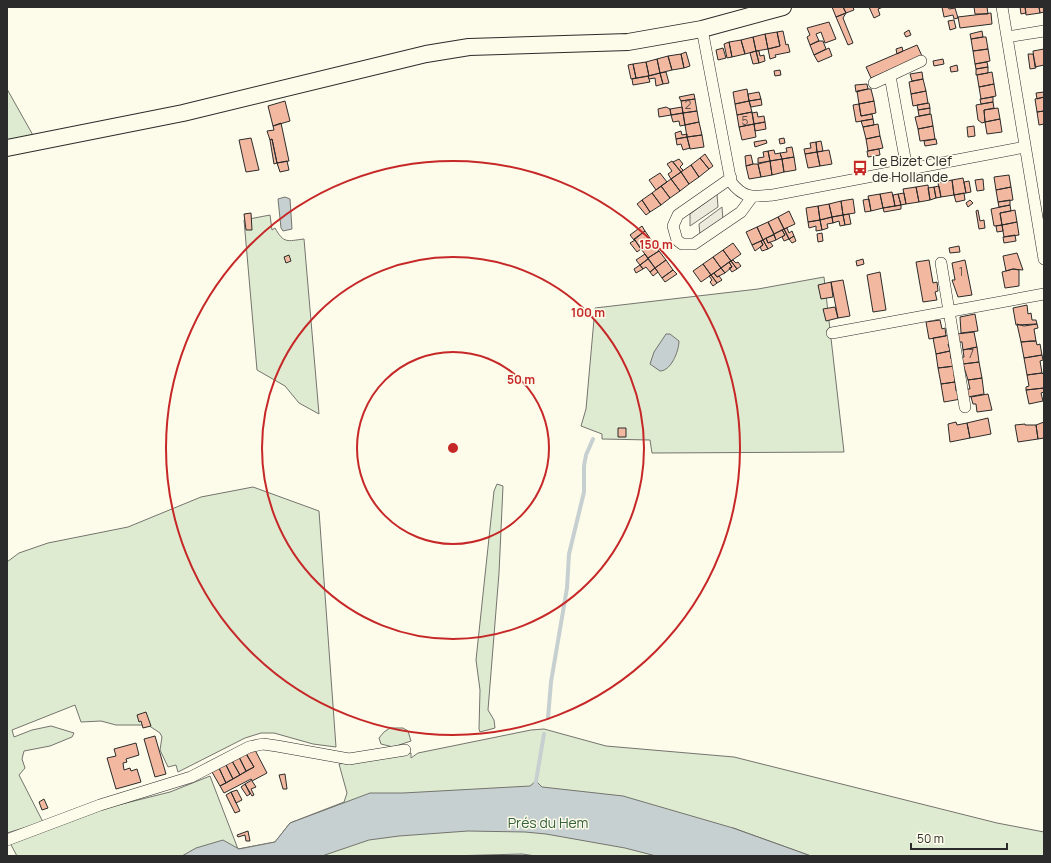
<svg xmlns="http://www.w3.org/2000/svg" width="1051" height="863" viewBox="0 0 1051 863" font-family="Manrope,sans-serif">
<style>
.green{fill:#deebd1;stroke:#74746e}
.parking{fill:#eceadb;stroke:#74746e}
.water{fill:#c7d0d0;stroke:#74746e}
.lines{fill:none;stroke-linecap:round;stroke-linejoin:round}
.stream{stroke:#c7d0d0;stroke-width:4}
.building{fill:#f2b8a0;stroke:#2b2b2b}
.street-casing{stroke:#2b2b2b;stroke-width:12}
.secondary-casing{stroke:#2b2b2b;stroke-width:18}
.street{stroke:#fdfbea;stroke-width:11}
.secondary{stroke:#fdfbea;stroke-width:16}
.ring{fill:none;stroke:#c62828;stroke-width:2}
.labels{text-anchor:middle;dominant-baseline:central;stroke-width:3;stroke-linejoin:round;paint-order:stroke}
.number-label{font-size:12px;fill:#5d4e48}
.poi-label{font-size:14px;fill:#2b2b2b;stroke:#fdfbea;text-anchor:start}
.park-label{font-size:14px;fill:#34623c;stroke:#fdfbea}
.centre{fill:#c62828;stroke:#fdfbea;stroke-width:2}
.ring-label{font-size:12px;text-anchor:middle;font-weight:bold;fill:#c62828;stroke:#fdfbea;stroke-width:3;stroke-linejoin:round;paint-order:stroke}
</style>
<rect width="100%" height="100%" fill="#fdfbea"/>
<path class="green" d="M7 89 34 137 7 142Z
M270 215 272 230 275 228C284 244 287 241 304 239L319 414 299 403 285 386 257 370 244 220Z
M824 277 844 452 652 453 650 440 602 439V434L581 426 586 409 595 308 758 289Z
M497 484 503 486 499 573 488 710 494 720 495 728 480 732 479 729 480 690 476 660 494 491Z
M253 487 319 511 336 747 313 744 274 733H261L245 738 178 772 176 765 168 767 160 750 162 737 160 733 148 725H116L101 721 81 722 75 705 12 730 14 737 32 730 51 726 74 733 72 737 50 746 24 751 22 759 25 768 19 775 43 822 7 833V562L19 553 48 543 128 527 201 497Z
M390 728H403L408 731 411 741 393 747 381 744 379 738 384 732Z
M544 729 606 746 734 757 997 823 1044 832V856H811L733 828 806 856H17L10 843 102 809 170 792 210 776 238 849 275 842 290 823 344 802 347 793 339 764 411 753V758L418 753 531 730Z"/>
<path class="parking" d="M717 194 718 207 690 226V214Z
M722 207 723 220 700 236 699 224Z"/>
<path class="water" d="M285 197 290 199 292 229 283 231 281 228 278 199Z
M666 334H670L679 341C679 351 671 371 660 371L650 364 654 352Z
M536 781 542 787 623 796 733 828 811 856H656L625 848 546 834 525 832 468 831 399 836 369 840 322 856H182L196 848 223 840 239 849 275 842 290 823 370 793H403L530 786Z
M522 854 536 856H444H448Z"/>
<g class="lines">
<path class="stream" d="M548 718 551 682 567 588 569 554 584 492V466L586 455 593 439
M535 787 544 734"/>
</g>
<path class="building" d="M832 7H843L846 13 836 17Z
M843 7H853L854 10 846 13Z
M869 7H883L878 9 880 15 874 18Z
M942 7H948L949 9 955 8 958 18 954 19 953 15 944 17Z
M974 7H987L988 14H975Z
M1020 7H1025L1026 13 1021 14Z
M1025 7H1039L1040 13 1026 15Z
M1039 7H1044V12L1040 13Z
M846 13 843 18 853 43 848 45 836 17Z
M991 13 992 24 960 28 958 17Z
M954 20 956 28 950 30 948 21Z
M829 22 836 39 825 43 821 32 816 34 819 41 810 45 807 37 810 35 807 28Z
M909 30 911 35 906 37 904 33Z
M783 31 786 45 788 44 790 52 775 55 776 57 770 59 768 49 780 46 777 32Z
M982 31 983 37 971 39 970 34Z
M777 32 780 46 768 49 765 34Z
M765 34 768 49 756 51 753 37Z
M753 37 756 51 745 54 741 40Z
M983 37H986L988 49 973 51 971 39Z
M741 40 745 54 732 57 729 42Z
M818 41H823L826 49 814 55 810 45Z
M729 42 732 57 727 58 724 44Z
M917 45 922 56 871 78 866 67Z
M902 47 903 51 897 54 896 49Z
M723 48 726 58 718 60 716 50Z
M829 48 832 56 818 62 814 55Z
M988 49 990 61 975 64 973 51Z
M1044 49V65L1035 67 1033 51Z
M756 51 759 63 753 64 750 53Z
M756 51H759L760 56 764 55 765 61 759 63Z
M686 52 690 66 684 68 681 54Z
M681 54 684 68 672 70 668 56Z
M1028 54H1033L1036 68 1030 69Z
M668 56 672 70 660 73 657 59Z
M657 59 660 73 649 76 646 62Z
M943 59 944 64 934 66 933 61Z
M646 62 649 76 636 78 633 64Z
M987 62 988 67 976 69 975 64Z
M633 64 636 78 631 79 628 65Z
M957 65 958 71 951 72 950 67Z
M988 67V73L976 75V69Z
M780 70 781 75 775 76 774 71Z
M666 72 669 83 663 84 660 73Z
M922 72 923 79 912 81 910 74Z
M992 72 994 84 979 87 977 75Z
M660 73 663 84 656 86 655 78 649 79 648 76Z
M648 76 650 82 633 85 632 79Z
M923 79 926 91 911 94 909 82Z
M867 84 868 89 856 92 855 85Z
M994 84 996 96 981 99 979 87Z
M747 89 749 101 735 104 733 92Z
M868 89H871L874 101 859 104 857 91Z
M926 91 928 103 913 106 911 94Z
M759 92 761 99 749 101 748 94Z
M1044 92V97L1037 99 1036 93Z
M694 94 695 99 681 101 679 97Z
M993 97V102L981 104 980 99Z
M1044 97V111L1037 112 1035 99Z
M695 99 697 111 683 113 681 101Z
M761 99 762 105 751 107 749 101Z
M285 101 290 121 273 126 268 106Z
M749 101 752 112 737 115 735 104Z
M874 101 876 113 861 116 859 104Z
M993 102 994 108 984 110 985 122 982 123 978 120 976 105Z
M929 103 930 108 918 110 917 105Z
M859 104 861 116 872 114 873 119 856 122 853 105Z
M666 107 670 109 671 115 659 117 658 109Z
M682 107 683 113 671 115 670 109Z
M930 108V114L919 116 918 110Z
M998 108 1000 119 985 122 984 110Z
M697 111 699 122 685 125 683 113Z
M1044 111V124L1039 125 1037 112Z
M752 112 754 124 739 127 737 115Z
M757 112 758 117 764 116 765 122 754 124 752 113Z
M683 113 685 125 680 126 679 121 673 122 671 115Z
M931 114 933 126 918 129 915 117Z
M873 119 874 125 863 127 861 121Z
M1000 119 1002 132 987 134 985 122Z
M699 122 702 135 687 137 685 125Z
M765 122 766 129 755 131 754 124Z
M281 123 289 161 277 163 272 139 270 140 267 131 274 130 273 126Z
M754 124 756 137 742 140 739 127Z
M878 124 880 136 866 139 863 127Z
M933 126 935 139 920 141 918 129Z
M974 126 975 136 968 137 967 127Z
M681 131 682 135 687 134V137L676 139 675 133Z
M702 135 704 147 690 149 687 137Z
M880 136 883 148 868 151 866 139Z
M687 137 690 148 683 150 681 144 677 145 676 139Z
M251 138 259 170 246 172 239 140Z
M784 138 785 143 780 144 779 139Z
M272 139 277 163 274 164 270 140Z
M936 139 937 144 925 146 924 141Z
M766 140 767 143 755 147 754 142Z
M821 141 823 151 817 152 816 142Z
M816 142 817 152 805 154 804 149 811 148 810 143Z
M792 147 794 157 782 159 780 153 787 152 786 148Z
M879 149 880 155 868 157 867 151Z
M774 150 775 154 780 153 782 159 770 161 768 151Z
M829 150 832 164 820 166 817 152Z
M768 151 770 161 758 163V158L764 157 763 152Z
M817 152 820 166 808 168 805 154Z
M705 154 713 166 709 169 700 158Z
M751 155 753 164 746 166 745 156Z
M794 157 796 170 784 172 782 159Z
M700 158 709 169 699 177 691 165Z
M679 159 683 164 680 167 683 170 681 172 673 162Z
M782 159 784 172 772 175 770 161Z
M287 161 289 170 280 172 277 163Z
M672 161 681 172 671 179 668 174 672 171 667 164Z
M770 161 772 175 761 177 758 164Z
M753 164H758L761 177 749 179 746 166Z
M691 165 699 177 689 184 681 172Z
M681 172 689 184 680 191 671 179Z
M660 173 667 182 656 190 649 180Z
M1009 175 1011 187 996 190 994 177Z
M963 178 966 193 954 195 952 180Z
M671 179 680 191 670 198 661 186Z
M983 179 984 190 977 191 975 180Z
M952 180 954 195 941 197 938 183Z
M969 181 971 192 966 193 964 182Z
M928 185 930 200 919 202 916 187Z
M661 186 670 198 661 205 652 193Z
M939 186 941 197 936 198 934 187Z
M916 187 919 202 906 204 903 189Z
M934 187 936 198 930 200 928 188Z
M1011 187 1013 200 998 202 996 190Z
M892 192 895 206 883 208 880 194Z
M652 193 661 205 650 212 642 200Z
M904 193 906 204 901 205 898 194Z
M964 193 965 200 956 202 954 195Z
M880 194 883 208 871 211 868 196Z
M898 194 901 205 895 206 893 195Z
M853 199 855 213 843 215 841 201Z
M869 199 871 211 865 212 863 200Z
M642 200 650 212 646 215 637 204Z
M970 200 973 203 968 207 966 203Z
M1010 200V205L999 207 998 202Z
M841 201 843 215 832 217 829 204Z
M829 204 832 217 820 220 818 206Z
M901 205V209L884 212 883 208Z
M1010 205 1011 211 1000 213 1002 225 994 226 991 209Z
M818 206 820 220 808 222 806 208Z
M978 210 980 221 984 220 985 228 979 229 976 211Z
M1015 210 1017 222 1002 225 1000 213Z
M789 211 795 224 784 229 778 217Z
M251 213 252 230H246L244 214Z
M849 214 851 224 845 225 843 215Z
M843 215 845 225 840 226 839 221 833 223 832 217Z
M778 217 784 229 774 234 768 222Z
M832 217 833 223 827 224 828 228 822 230 820 220Z
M820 220 822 230 816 231V226L809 228 808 222Z
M768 222 774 234 763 240 757 227Z
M1017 222 1019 235 1004 237 1002 225Z
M1002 225 1003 231 997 232 996 226Z
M642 226 645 231 634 240 630 235Z
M757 227 763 240 752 245 746 232Z
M787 228 789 233 792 231 794 236 789 239 784 229Z
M784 229 789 239 784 241 782 237 785 235 782 230Z
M782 230 785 235 776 240 774 234Z
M645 231 652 241 641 249 634 239Z
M822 233 823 241 818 242 817 234Z
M774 235 776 240 768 243 766 238Z
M1015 235 1016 241 1004 243 1003 237Z
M794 236 796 241 792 243 789 239Z
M766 238 768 243 770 242 773 246 768 249 763 240Z
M635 240 641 249 637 252 630 243Z
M763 240 768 249 762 251 760 247 763 245 761 241Z
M652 241 659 251 648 258 641 249Z
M761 241 763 245 755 251 752 245Z
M733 243 741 254 731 261 723 250Z
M959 246 960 252 950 253 949 248Z
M723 250 731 261 721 268 713 257Z
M659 251 666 260 655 268 648 258Z
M1017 253 1023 270 1013 269 1006 271 1003 256Z
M645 254 648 259 640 265 636 260Z
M289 255 291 261 286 263 284 257Z
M713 257 721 268 711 275 703 264Z
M648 259 655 268 650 272 646 267 643 269 640 265Z
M863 259 864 264 857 266 856 261Z
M666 260 673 270 662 278 655 268Z
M733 260 736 263 738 262 741 266 737 269 731 261Z
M929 260 933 283 937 282 938 291 935 292 937 300 923 302 916 262Z
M965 260 972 295 958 297 952 280H955L952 263Z
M731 261 737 269 732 272 729 268 732 267 729 262Z
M729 262 732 267 725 273 721 268Z
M703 264 711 275 701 282 693 271Z
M640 265 643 269 636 273 634 269Z
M655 268 658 272 653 276 650 272Z
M721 268 725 273 717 277 714 273Z
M1013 269 1019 270V286L1005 288 1002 272Z
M673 270 677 274 665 282 662 278Z
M880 272 886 310 873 312 867 275Z
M714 273 717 277 719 276 722 280 717 283 711 275Z
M711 275 717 283 713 286 710 282 712 280 709 276Z
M843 280 850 316 838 318 831 282Z
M831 282 833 297 821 299 818 285Z
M1027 305 1028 314 1031 313 1032 320H1036L1037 324 1016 325 1013 308Z
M835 307 838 318 826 321 823 309Z
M975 314 978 331 961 333 960 317Z
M940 320 942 329 945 328 946 336 929 339 926 322Z
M1017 324 1024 326 1037 324 1038 328 1034 329 1036 341 1021 342Z
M974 332 977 347 963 350 962 342H958L957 334Z
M950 335 952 343 948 344 950 351 936 354 933 338Z
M1030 341H1036L1037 345 1040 344 1042 355 1024 358 1021 342Z
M977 347 979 362 963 364 961 358 964 357 963 350Z
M950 351 951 359 954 358 955 366 938 368 936 354Z
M1042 355 1043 360 1040 361 1042 373 1027 375 1024 358Z
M979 362 982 378 968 380 963 364Z
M955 366 957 374 954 375 955 382 941 384 938 368Z
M1042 373 1044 375V388L1026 390V387L1029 386 1027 375Z
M982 378 984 394 968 397 966 389H970L968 380Z
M955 382 956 391 959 390 961 399 944 402 941 384Z
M1044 388V392L1041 393 1043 401 1029 404 1026 390Z
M988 394 992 410 977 412 976 404H973L971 397Z
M988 418 991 434 970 438 967 423Z
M956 422 957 425 967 423 970 438 950 442 948 424Z
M1044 422V438L1038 439 1036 425Z
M1025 424V425H1036L1038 439 1018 442 1015 425Z
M618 428H626V437H618Z
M146 712 151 726 143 728 141 721 139 722 137 715Z
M155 736 166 774 155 777 144 739Z
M136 743 139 755 126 759 127 762 123 763 124 770 130 768 131 771 137 769 141 782 116 789 107 758 116 756 114 749Z
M255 750 267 773 252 781 256 787 251 789 254 795 252 796 245 784 252 780 251 779 224 793 220 786 254 767 246 754Z
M246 753 254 767 246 771 239 757Z
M239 757 246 771 240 775 232 761Z
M232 761 240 775 233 779 226 765Z
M226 765 233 779 226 783 219 768Z
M219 768 226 783 220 786 212 772Z
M285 774 287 789H283L279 775Z
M245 784 250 794 247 796 241 787Z
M237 790 242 800 236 803 231 792Z
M231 792 240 811 235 813 226 795Z
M44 799 48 808 42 810 39 802Z
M248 831 250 841H246L245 835 238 837 237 835Z"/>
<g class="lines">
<defs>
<path id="street" d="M1002 7 1044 259
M702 29 731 182C744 199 753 197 773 195L1025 147
M1007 37 1044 31
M890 76 907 169
M874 83 921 61
M731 178 678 215 673 226 677 240 682 244H694L741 212 752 197
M941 263 965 407
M832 333 1044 294
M7 840 100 805 191 777 249 747 263 744 277 746 349 759 405 750"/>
<path id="secondary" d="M7 148 183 113 426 54 469 47 628 42 702 29 783 7"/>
</defs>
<use href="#street" class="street-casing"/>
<use href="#secondary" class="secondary-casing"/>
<use href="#street" class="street"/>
<use href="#secondary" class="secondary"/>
</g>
<g class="ring">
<circle cx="453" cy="448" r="96"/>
<circle cx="453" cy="448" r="191"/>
<circle cx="453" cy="448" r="287"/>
</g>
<defs>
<symbol id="bus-bare" viewBox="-9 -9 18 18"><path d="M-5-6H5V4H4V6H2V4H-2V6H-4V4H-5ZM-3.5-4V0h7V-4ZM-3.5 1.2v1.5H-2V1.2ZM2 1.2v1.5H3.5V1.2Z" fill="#c62828" stroke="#fdfbea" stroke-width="2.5" paint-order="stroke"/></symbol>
</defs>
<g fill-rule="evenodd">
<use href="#bus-bare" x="849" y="157" width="22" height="22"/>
</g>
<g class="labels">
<g class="number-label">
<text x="688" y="104">2</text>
<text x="745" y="120">5</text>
<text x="961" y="271">1</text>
<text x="971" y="353">7</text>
</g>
<g class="poi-label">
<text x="872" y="160">Le Bizet Clef<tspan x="872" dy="16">de Hollande</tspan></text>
</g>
<g class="park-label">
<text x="548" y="822">Prés du Hem</text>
</g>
</g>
<circle cx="453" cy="448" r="6" class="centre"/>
<g class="ring-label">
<text x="656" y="249">150 m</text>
<text x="588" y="317">100 m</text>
<text x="521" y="384">50 m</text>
</g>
<rect width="1051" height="863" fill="none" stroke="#2b2b2b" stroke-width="16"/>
<path d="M911 843v6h96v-6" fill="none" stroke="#2b2b2b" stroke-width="2"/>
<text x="917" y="843" font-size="12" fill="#2b2b2b" stroke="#fdfbea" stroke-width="3" paint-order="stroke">50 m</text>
</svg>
